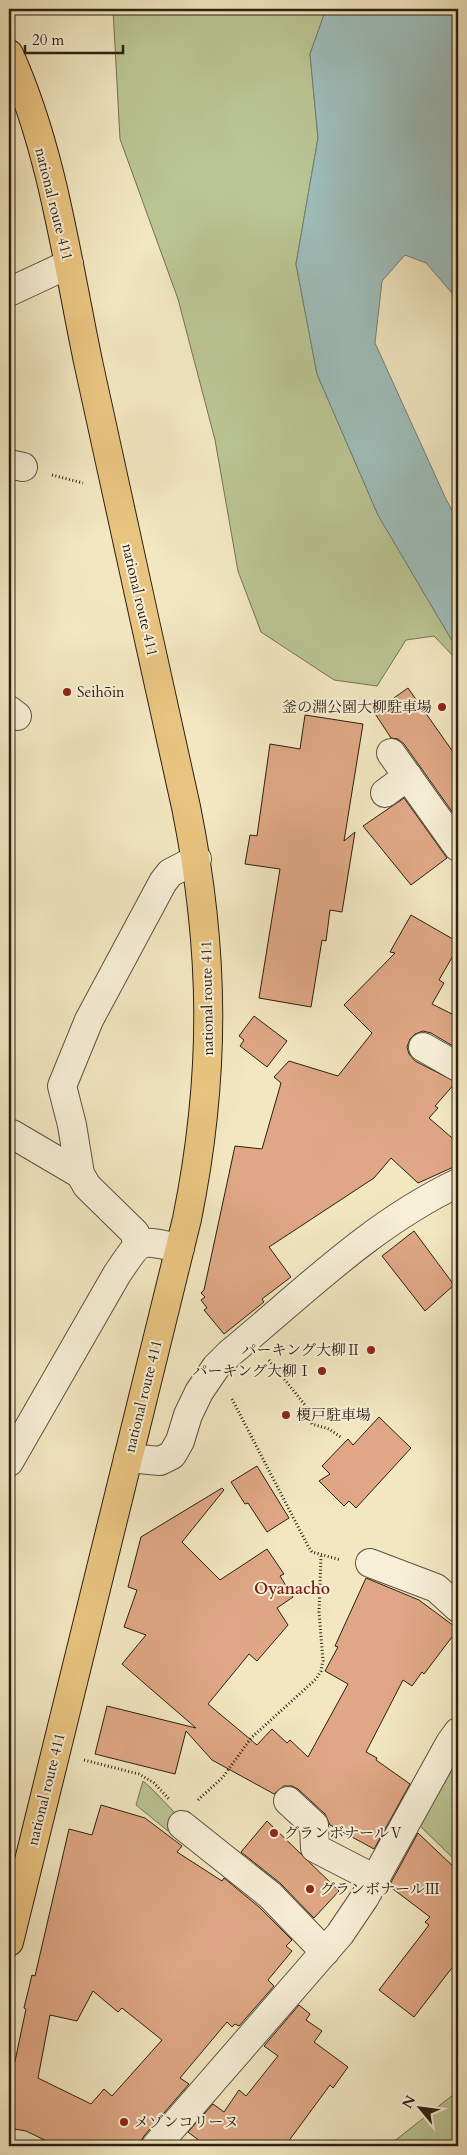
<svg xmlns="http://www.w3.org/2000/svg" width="467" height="2155" viewBox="0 0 467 2155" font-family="Cardo,'Noto Serif JP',serif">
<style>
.green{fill:#bac593;stroke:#747252}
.water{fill:#9ebebb;stroke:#717f77}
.building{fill:#dfa785;stroke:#2d2012;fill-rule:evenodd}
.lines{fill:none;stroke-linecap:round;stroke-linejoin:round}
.minor-casing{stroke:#5e523e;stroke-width:30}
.highway-casing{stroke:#2d2012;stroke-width:30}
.path{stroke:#2d2012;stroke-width:3;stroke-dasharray:1 2.5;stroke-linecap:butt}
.minor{stroke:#f7efd7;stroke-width:28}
.highway{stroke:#e9c480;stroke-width:28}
.poi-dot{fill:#8f2418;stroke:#f7efd7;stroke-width:2}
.labels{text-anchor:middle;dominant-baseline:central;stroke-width:4;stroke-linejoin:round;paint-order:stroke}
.street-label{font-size:15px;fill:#2d2012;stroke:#f7efd7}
.poi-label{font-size:15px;fill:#2d2012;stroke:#f7efd7;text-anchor:start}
.neighbourhood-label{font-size:16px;font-weight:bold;fill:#7a1f14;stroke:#f7efd7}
</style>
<rect width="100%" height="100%" fill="#f2e7c1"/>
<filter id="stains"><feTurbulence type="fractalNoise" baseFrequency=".004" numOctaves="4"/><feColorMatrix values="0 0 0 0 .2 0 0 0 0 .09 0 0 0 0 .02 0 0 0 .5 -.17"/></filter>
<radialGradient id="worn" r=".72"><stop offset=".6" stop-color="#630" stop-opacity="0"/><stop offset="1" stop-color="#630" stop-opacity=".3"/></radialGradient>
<path class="green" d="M113 9H326L310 54 318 138 296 264 317 374 378 515 451 639 458 644V661L434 636 406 640 377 686 334 680 261 632 238 571 215 440 178 299 120 139Z
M458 1756V1863L417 1823Z
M143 1781 151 1788 179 1817 168 1831 136 1805Z
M458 2091V2146H388Z"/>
<path class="water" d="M326 9H458V300L426 263 405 255 382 281 375 343 445 497 458 522V644L451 639 378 515 317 374 296 264 318 138 310 54Z"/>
<path class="building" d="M408 688 458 759V820L404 744 398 739 391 738 374 712Z
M305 715 363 724 344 841 355 832 342 912 330 910 326 941 322 940 311 1007 259 998 280 869 245 864 250 835 257 836 270 744 300 749Z
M404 798 447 858 411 885 363 826Z
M411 915 458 942V947L439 980 444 983 432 1004 458 1017V1049L431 1033 423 1031 415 1034 410 1039 407 1047 409 1054 415 1061 456 1082 435 1106 438 1108 429 1118 458 1143V1165L418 1183 391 1158 374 1178 269 1247 291 1277 262 1299 264 1302 224 1334 204 1310 207 1308 201 1300 205 1297 201 1293 204 1290 235 1146 262 1149 281 1083 274 1077 289 1061 338 1076 372 1033 344 1005 395 953 390 952Z
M254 1016 287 1041 267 1067 240 1046 244 1040 239 1036Z
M414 1231 454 1285 425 1311 382 1256Z
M379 1417 411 1448 356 1508 349 1501 344 1506 319 1481 330 1474 322 1466 348 1439 353 1445Z
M257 1466 289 1518 267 1532 248 1503 245 1504 231 1482Z
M222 1488 224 1490 182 1542 220 1580 267 1549 284 1574 280 1576 293 1597 277 1608 288 1625 257 1661 249 1654 208 1704 257 1745 272 1729 287 1743 290 1740 308 1757 348 1684 325 1671 338 1647 335 1646 366 1578 419 1600 458 1629 424 1674 422 1672 412 1686 403 1680 366 1752 377 1758 376 1760 410 1784 374 1849 330 1825 325 1814 298 1789 292 1786H284L274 1794 212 1760 186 1731 175 1774 95 1754 107 1706 196 1728 122 1664 146 1635 124 1627 137 1590 128 1587 141 1537Z
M101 1805 145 1818 182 1846 177 1852 222 1881 224 1878 259 1907 292 1940 286 1946 292 1951 268 1980 274 1986 239 2026 235 2024 232 2027 227 2022 180 2078 189 2084 144 2136 138 2146H57L26 2131 9 2128V2064L14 2066 26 2009 24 2008 32 1975 35 1976 69 1829 92 1835ZM93 1991 118 2012 122 2008 162 2040 112 2096 104 2089 91 2104 38 2078 50 2015 77 2021Z
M267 1821 339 1891 314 1918 280 1883 241 1852Z
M418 1833 458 1871V1960L414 2017 379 1990 429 1925 425 1922 430 1917 389 1886Z
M299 2005 310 2014 306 2020 322 2031 314 2042 348 2067 333 2088 330 2085 285 2146H206L188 2132 213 2104 224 2112 239 2090 246 2096 278 2056 264 2046Z"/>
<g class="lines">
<defs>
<path id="minor" d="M9 292 69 264
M9 464 23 467
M9 710 17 716
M391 753 458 847
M385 793 408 776
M423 1047 458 1067
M12 1134 80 1174
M137 1245 135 1233 87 1186 80 1174 72 1125 62 1086 89 1020 163 882 170 873 197 859
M128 1458 160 1461 172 1455 180 1441 188 1415 199 1392 216 1367 230 1353C303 1293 371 1224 458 1183
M9 1462 117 1274C142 1238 136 1239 180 1248
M370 1563 436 1588 458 1608
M288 1801 314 1825 315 1848 375 1879
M182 1825 270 1895 325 1952
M156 2146 340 1934 365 1897 450 1743 458 1732"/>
<path id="highway" d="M9 54C53 151 67 262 89 366 120 513 154 660 186 807 215 950 216 1076 187 1219L9 1942"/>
</defs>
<use href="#minor" class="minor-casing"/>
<use href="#highway" class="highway-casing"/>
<path class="path" d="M52 475 83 483
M269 1360 305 1405 308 1417 312 1424 329 1429 342 1438
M232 1399 308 1546 312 1552 341 1560
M84 1760 139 1774 154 1783 169 1799
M198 1800 223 1777 251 1738 316 1679 321 1671 323 1661 319 1612 321 1556"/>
<use href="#minor" class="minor"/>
<use href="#highway" class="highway"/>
</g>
<g class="poi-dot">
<circle cx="67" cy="692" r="5"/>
<circle cx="442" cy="707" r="5"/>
<circle cx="371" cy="1350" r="5"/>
<circle cx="322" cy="1371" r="5"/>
<circle cx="286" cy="1415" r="5"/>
<circle cx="274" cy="1833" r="5"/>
<circle cx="310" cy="1889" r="5"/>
<circle cx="124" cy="2122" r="5"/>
</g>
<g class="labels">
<g class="street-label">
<text transform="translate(54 204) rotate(76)">national route 411</text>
<text transform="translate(140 600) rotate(77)">national route 411</text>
<text transform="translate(207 998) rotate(-91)">national route 411</text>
<text transform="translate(143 1396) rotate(-76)">national route 411</text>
<text transform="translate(46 1789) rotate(-76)">national route 411</text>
</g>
<g class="poi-label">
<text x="77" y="692">Seihōin</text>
<text x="432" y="707" text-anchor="end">釜の淵公園大柳駐車場</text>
<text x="361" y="1350" text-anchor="end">パーキング大柳Ⅱ</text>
<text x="312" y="1371" text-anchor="end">パーキング大柳Ⅰ</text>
<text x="296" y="1415">榎戸駐車場</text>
<text x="284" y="1833">グランボナールⅤ</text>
<text x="320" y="1889">グランボナールⅢ</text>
<text x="134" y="2122">メゾンコリーヌ</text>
</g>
<g class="neighbourhood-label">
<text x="292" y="1589">Oyanacho</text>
</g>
</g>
<rect width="467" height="2155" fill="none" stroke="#f2e7c1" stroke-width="30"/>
<rect x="10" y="10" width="447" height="2135" fill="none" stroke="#2d2012" stroke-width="2.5"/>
<rect x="15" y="15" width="437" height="2125" fill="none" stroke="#2d2012"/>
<g transform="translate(420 2108) rotate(299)" stroke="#f7efd7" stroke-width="4" paint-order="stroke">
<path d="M0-4L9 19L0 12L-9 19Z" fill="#2d2012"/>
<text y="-8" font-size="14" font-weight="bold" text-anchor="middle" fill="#2d2012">N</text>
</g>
<path d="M25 45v8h98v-8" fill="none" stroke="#2d2012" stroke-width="2.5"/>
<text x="32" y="45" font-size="15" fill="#2d2012" stroke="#f7efd7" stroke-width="4" paint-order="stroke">20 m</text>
<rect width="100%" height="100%" filter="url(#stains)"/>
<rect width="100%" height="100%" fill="url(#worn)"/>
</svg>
